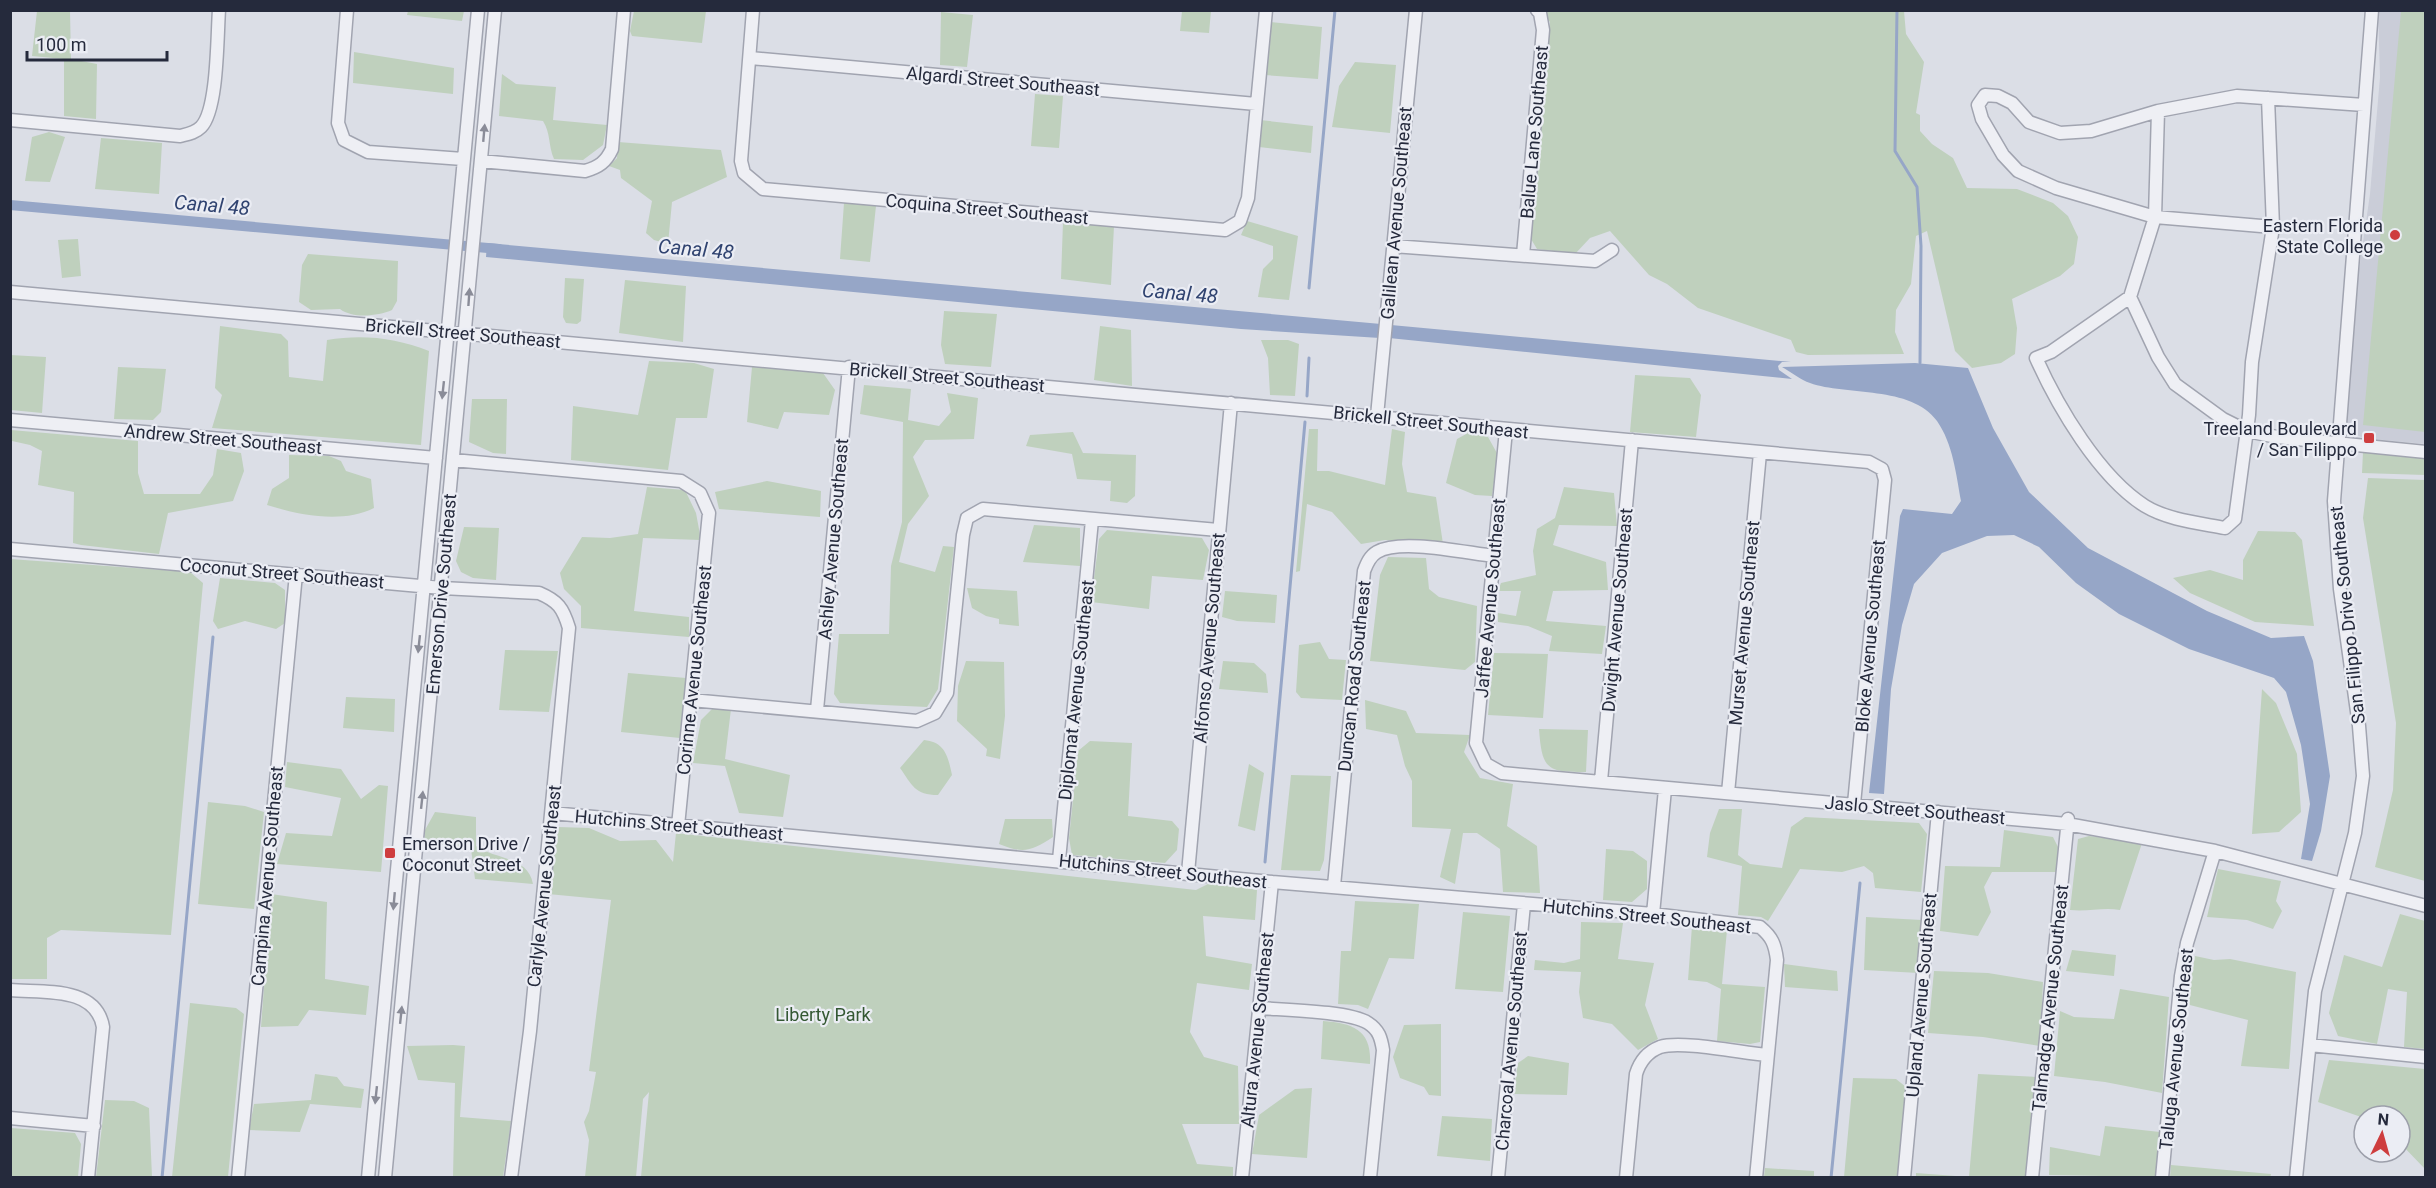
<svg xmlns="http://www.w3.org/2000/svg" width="2436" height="1188" viewBox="0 0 2436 1188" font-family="Roboto,sans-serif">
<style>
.built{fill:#cacdd8}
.green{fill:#bfd0bd}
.water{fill:#96a6c7}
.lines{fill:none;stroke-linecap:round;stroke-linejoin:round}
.stream{stroke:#96a6c7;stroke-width:3}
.canal{stroke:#96a6c7;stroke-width:10}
.minor-casing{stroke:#a1a4b0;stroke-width:15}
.minor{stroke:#eeeff4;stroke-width:12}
.oneway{fill:#8a8c98}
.poi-dot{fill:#ce3d3e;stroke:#ebedf4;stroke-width:2}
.labels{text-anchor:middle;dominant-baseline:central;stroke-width:4.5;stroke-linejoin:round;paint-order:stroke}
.street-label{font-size:18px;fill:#252a3c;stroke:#ebedf4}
.poi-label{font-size:18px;fill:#252a3c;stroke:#ebedf4;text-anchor:end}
.park-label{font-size:18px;fill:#345833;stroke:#ebedf4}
.water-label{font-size:20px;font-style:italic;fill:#304370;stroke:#ebedf4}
</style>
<rect width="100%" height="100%" fill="#dbdee6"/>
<path class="built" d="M2378 11H2425V444L2363 438 2353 433 2344 421 2358 277 2370 194 2380 77Z"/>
<path class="green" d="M1546 10 1904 11 1906 34 1924 62 1916 113 1920 115V131L1932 144 1953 158 1967 188 2017 189 2053 203 2068 216 2078 237 2074 264 2060 276 2012 299 2017 328 2015 354 2001 363 1972 368 1955 351 1927 231 1916 236 1911 284 1896 310 1895 332 1904 354 1808 355 1796 352 1791 340 1698 308 1667 284 1649 275 1610 231 1590 238 1575 254 1537 249 1531 239 1550 22 1546 17Z
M37 11H70L71 59 97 64 96 119 64 116V59L32 56Z
M408 11V10L464 11 462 21 407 15Z
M634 11H706L702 43 632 36 630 31Z
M1182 11H1211L1209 33 1180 31Z
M2401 11H2425V432L2363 425Z
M941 12 973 15 967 67 940 65Z
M1270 22 1322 27 1318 79 1265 75Z
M354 52 454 68 453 94 353 83Z
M1355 62 1396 65 1390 133 1332 127 1339 86Z
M502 74 516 84 556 87 553 120 607 125 603 145 583 160 554 159C548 145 551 134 543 121L499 116Z
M1035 94 1063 96 1059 148 1031 146Z
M1260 120 1313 126 1311 153 1259 147Z
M49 132 65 137 50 182 25 181 32 137Z
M101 138 162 143 159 194 95 189Z
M618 142 721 150 727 177 672 202 668 244 654 240 646 233 652 201 621 178 620 170 609 166 617 158Z
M844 203 876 206 870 262 840 259Z
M1247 221 1298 236 1289 300 1258 297 1263 269 1273 259V246L1241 235Z
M1063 222 1114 226 1111 285 1061 279Z
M78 239 81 276 62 278 58 240Z
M308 254 398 261 397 301 392 310C378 316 353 319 340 309L311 310 299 302 302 265Z
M565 278 584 279 581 321 577 324 566 323 563 317Z
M625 280 686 286 683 342 619 333Z
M944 311 997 314 991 367 945 364 941 345Z
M220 326 281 334 288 341 289 377 323 381 327 340C363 334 396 338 429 351L421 445 212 428 222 395 215 388Z
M1100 326 1131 330 1132 386 1094 380Z
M1261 340H1288L1299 344 1295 396 1270 395 1268 358Z
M10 355 46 357 42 413 11 410Z
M649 361 694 363 714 369 707 418H676L668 470 571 460 573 406 638 415Z
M118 367 166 369 161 412 153 420 114 419Z
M752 367 823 373 835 390 829 415 784 412 778 429 747 422Z
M1635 375 1690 378 1701 395 1696 437 1630 432Z
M864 385 911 389 908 420 939 426 951 412 947 393 978 398 974 439 925 440 913 457 929 496 908 524 899 562 935 572 943 546 954 547 938 689 927 707 840 703 834 694 839 634H889L891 566 902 522 903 422 860 414Z
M472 399H507L506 454 493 453 469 442Z
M1309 429H1318L1317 471H1329L1385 485 1392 429 1405 432 1402 464 1407 492 1436 497 1443 544 1385 540 1361 544 1332 512 1307 504 1300 571 1296 572Z
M11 430 138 441V473L144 494H200L213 475 217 449 241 453 244 471 233 501 168 513 159 554 81 545 73 543 74 492 38 485 42 451 30 445 12 441Z
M1073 432 1083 453 1136 455 1135 496 1127 503 1110 501 1111 481 1077 479 1072 454 1026 446 1030 435Z
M1468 433 1488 437 1498 455 1492 496 1475 495 1446 483 1457 439Z
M2363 452 2425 458V475L2362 473Z
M289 455 329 456 341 461 346 471 371 479 374 508C342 524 299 515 267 505L272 489 289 478Z
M2368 478 2425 480V881L2375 867 2393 790 2396 723 2363 518Z
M767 481 821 491 820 517 719 509 715 492Z
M647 487 685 490 696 513 701 540 643 538 634 611 689 617V637L581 628V606L564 589 560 573 582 537 610 538 638 534Z
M1564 487 1614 493 1617 526 1559 525 1553 545 1606 562 1608 590 1553 591 1546 621 1606 626 1602 654 1549 651 1552 636 1528 626 1498 622V613L1516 616 1521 591H1498L1501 583 1536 575 1533 551 1537 529 1555 518Z
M1034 525 1080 528V566L1023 562Z
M464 527 499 528 496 580 473 578 461 572 456 561Z
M1107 530 1202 538 1209 550 1203 580 1152 576 1149 609 1091 602 1099 539Z
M2258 531 2295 532 2302 540 2314 626 2255 622 2190 593 2173 578 2210 570 2243 580V560Z
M1388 557 1426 558 1429 589 1439 597 1477 606 1475 662 1465 670 1370 661 1380 575Z
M10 559 190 572 203 583 171 935 61 930 47 938V979H11Z
M220 578 275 583 285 590V623L276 629 245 621 218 629 213 621Z
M967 588 1017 591 1019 626 999 624V619L986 616 972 608Z
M1225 591 1277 595 1275 623 1237 621 1222 617Z
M1320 642 1329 659 1346 660 1342 700 1301 698 1296 692 1299 645Z
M505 650 558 651 549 712 499 710Z
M1494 653 1548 654 1543 718 1488 715Z
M966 661 1004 662 1005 716 1000 759 986 756 987 749 957 721 958 686Z
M1223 661 1254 663 1266 674 1268 693 1219 689Z
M628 673 686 678 680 738 621 732Z
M2262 689 2276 703 2297 754 2301 812 2279 832 2252 834Z
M346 697 395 699 394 732 343 728Z
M1365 700 1406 711 1416 733 1470 735 1464 752 1480 778 1513 784 1507 826 1537 846 1540 893 1503 892 1500 849 1477 833H1463L1455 884 1440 877 1451 829 1412 827V781L1405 766 1397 735 1366 729Z
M712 709H731L725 759 790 775 783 817 739 813 725 766 693 763 701 720Z
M1539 729 1588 730 1586 772C1547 772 1542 770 1539 729Z
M924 740C945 742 948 756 952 775L938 795C915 795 912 785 900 768Z
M1090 741 1132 743 1128 816 1172 821 1179 829 1177 850 1165 863 1072 855 1069 838 1078 751Z
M287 762 341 769 361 799 379 785 388 786 381 872 277 864 286 833 332 836 341 798 285 787Z
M1249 764 1264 773 1255 831 1238 826Z
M1291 775 1331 776 1324 860 1320 871 1281 870Z
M208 802 245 806 264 812 254 909 198 904Z
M1719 809H1742L1738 855 1750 864 1782 868 1791 827 1805 817 1919 823 1927 834 1921 892 1875 888 1873 873 1864 866 1842 872 1800 869 1768 921 1761 917 1738 915 1742 866 1707 857 1710 833Z
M435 812 476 817V846C496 860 528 856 533 884L475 879 471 849 424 842 425 830Z
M1005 819H1052L1053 837C1032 851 1023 854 999 844Z
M558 827 589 828 620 841 656 840 673 862 676 833 1196 890 1212 882 1257 890 1255 920 1203 916 1206 956 1252 964 1249 990 1197 983 1190 1032 1204 1057 1238 1066 1239 1124H1182L1197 1164 1233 1167V1177H641L649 1092 643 1099 636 1177H585L589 1140 584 1122 589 1111 596 1072 589 1071 611 900 548 894Z
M2004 830 2053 837 2058 847 2056 872H1992L1984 887 1991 912 1978 936 1940 931 1945 866 2000 867Z
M2089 836 2142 843 2120 910C2103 907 2088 912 2070 910L2078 839Z
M1606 849 1633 851 1647 861V889L1632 902 1603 900Z
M2218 869 2281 881 2276 901 2282 911 2273 929 2247 920 2207 917Z
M271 894 327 902 325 979 369 986 366 1015 309 1010 298 1026 261 1027Z
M1355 901 1419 904 1414 959 1389 958 1368 1009 1358 1005 1338 1004 1341 951H1351Z
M1463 912 1510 916 1503 992 1455 989Z
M2400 914 2425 921V1049L2404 1047 2407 992 2388 989 2377 1044 2338 1036 2329 1013 2344 955 2382 967Z
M1866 917 1922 920 1919 973 1864 970Z
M1581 922 1623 923 1618 959 1654 963 1645 1005 1658 1039 1638 1050 1612 1024 1583 1018 1579 992 1581 972 1534 970 1535 960 1564 963 1580 959Z
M1692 926 1727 930 1722 984 1765 987 1760 1042 1750 1044 1717 1041 1721 989 1707 982 1688 980Z
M2072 950 2116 955 2114 976 2066 971Z
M2195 956 2214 960 2230 959 2296 972 2289 1069 2241 1066 2248 1020 2186 1004Z
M1784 964 1837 971 1838 991 1785 987Z
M1934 971 1988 973 2043 982 2040 1046 1983 1037 1928 1033Z
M2120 989 2169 997 2162 1093 2105 1082 2054 1076 2060 1011 2074 1017 2114 1019Z
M190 1003 236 1008 244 1014 228 1177H172Z
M1323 1021C1354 1023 1372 1031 1370 1064L1321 1059Z
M1441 1024V1096L1429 1095 1424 1087 1400 1078 1393 1057 1404 1025Z
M453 1045 465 1046 460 1117 511 1121 503 1177H453L455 1083 418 1080 407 1046Z
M1528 1056 1569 1063 1567 1095 1513 1094 1518 1063Z
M2329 1060 2425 1069V1169L2400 1143V1116L2364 1118 2318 1102Z
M315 1074 337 1077 344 1086 364 1089 361 1108 310 1104 300 1132 249 1130 254 1104 311 1100Z
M1978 1074 2037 1077 2025 1177 1916 1178V1173L1969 1177Z
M1853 1078 1896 1079 1906 1087 1898 1177H1844Z
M1312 1088 1307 1158 1252 1154 1259 1115 1295 1089Z
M105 1100 134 1101 149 1108 152 1177H96Z
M1442 1116 1492 1119 1490 1161 1437 1156Z
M2105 1126 2160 1132 2156 1177 2049 1175 2050 1147 2100 1156Z
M11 1128 75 1133 81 1144 78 1177H11Z
M2171 1165 2271 1174 2270 1178 2170 1177Z
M1765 1168 1814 1171V1177H1764Z"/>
<path class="water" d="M487 243 1381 324 1380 338 1241 329 486 257Z
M1391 325 1791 362H1782L1778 366 1779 370 1792 379 1389 338Z
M1915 363 1968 368 1993 428 2029 492 2088 548 2207 611 2271 638 2304 636 2313 661 2330 776 2321 831 2312 861 2301 859 2310 804 2301 745 2286 692 2274 678 2189 649 2119 614 2076 583 2039 547 2014 535 1987 536 1942 553 1914 584 1902 625 1891 689 1884 794 1869 793 1900 516 1903 509 1952 514 1961 501C1956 474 1953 444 1937 421 1911 385 1846 396 1810 383 1801 380 1791 372 1782 367Z"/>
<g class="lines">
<path class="stream" d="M1897 10 1895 151 1917 187 1921 246 1920 363
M1309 288 1335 10
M1307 396 1309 358
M1265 862 1305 422
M162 1178 213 637
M1831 1178 1860 883"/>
<path class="canal" d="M10 205 499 249"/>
<defs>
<path id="minor" d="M347 10 338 123 344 140 368 152 463 159
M753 10 741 161 744 173 763 189 1225 230 1240 221 1248 198 1266 10
M750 58 1256 104
M2158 111 2155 217 2130 297 2051 352 2036 358C2058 407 2099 477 2145 506 2168 520 2199 523 2225 528L2235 519 2249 415 2252 362 2273 227 2268 98
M10 120 180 136C188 134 195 133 201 127 218 110 217 36 219 10
M481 161 585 171C599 167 606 162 612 149L624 10
M2273 227 2155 217 2056 188 2018 171 2003 155 1982 119 1978 105 1985 95 1998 96 2012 103 2029 122 2060 133 2091 131 2158 111 2237 96 2364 105
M1393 246 1595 261 1612 250
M1523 255 1543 30 1540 13 1537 10
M10 292 1869 462 1882 469 1885 480 1854 804
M2130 297 2158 357 2175 384 2223 419 2247 431 2277 437 2426 452
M1377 416 1416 10
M10 420 436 458
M1506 430 1476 743 1486 764 1502 773 2067 824 2215 851 2426 906
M453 460 681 481 700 493 709 513 678 826
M10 549 442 588 539 593C558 601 563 608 569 628L530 1031 511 1178
M691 700 917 721 935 713 947 693 963 535 967 518 983 509 1218 530
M817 710 849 367
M1601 781 1632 440
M1728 793 1760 453
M552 813 1272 882 1653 914 1760 927C1772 937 1775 944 1777 960L1756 1178
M1059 860 1092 520
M1188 873 1231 403
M1334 886 1364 571C1367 563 1370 556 1377 552 1401 538 1466 553 1494 556
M1653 914 1665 789
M10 990C44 993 96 986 103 1027L88 1178
M1259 1008C1284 1010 1349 1011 1368 1023 1379 1030 1381 1038 1383 1050L1370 1178
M2310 1045 2426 1057
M10 1118 94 1126
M238 1178 296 574
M368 1178 478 10
M385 1178 495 10
M1242 1178 1272 882
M1498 1178 1524 904
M1626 1178 1636 1074C1640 1061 1647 1052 1660 1047 1681 1040 1742 1053 1767 1055
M1904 1178 1938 812
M2032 1178 2068 819
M2162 1178 2181 976 2187 943 2215 851
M2296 1178 2315 991 2355 833 2363 776 2359 726 2340 589 2334 501 2372 10"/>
</defs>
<use href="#minor" class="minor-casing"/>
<use href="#minor" class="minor"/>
</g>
<defs><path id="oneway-solid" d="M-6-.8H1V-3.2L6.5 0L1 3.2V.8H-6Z" transform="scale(1.5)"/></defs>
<g class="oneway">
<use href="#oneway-solid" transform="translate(484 133) rotate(-85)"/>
<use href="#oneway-solid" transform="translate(469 297) rotate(-86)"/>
<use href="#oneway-solid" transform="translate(443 390) rotate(96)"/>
<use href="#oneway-solid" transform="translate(419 644) rotate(96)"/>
<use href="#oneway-solid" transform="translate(422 800) rotate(-84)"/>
<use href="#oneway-solid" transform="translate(394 901) rotate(95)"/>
<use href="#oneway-solid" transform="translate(401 1015) rotate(-84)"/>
<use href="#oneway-solid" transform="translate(376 1095) rotate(96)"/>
</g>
<g class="poi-dot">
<circle cx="2395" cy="235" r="6"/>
<rect x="2363" y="432" width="12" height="12" rx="3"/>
<rect x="384" y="847" width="12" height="12" rx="3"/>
</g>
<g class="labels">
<g class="street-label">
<text transform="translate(1003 81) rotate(5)">Algardi Street Southeast</text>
<text transform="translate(1534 132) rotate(-85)">Balue Lane Southeast</text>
<text transform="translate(987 209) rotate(5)">Coquina Street Southeast</text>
<text transform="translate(1396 213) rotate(-85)">Galilean Avenue Southeast</text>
<text transform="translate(463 333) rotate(5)">Brickell Street Southeast</text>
<text transform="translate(947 377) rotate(5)">Brickell Street Southeast</text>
<text transform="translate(1431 422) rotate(6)">Brickell Street Southeast</text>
<text transform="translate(223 439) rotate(5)">Andrew Street Southeast</text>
<text transform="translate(833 539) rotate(-85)">Ashley Avenue Southeast</text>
<text transform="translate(282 573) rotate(5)">Coconut Street Southeast</text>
<text transform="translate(441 594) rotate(-85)">Emerson Drive Southeast</text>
<text transform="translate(1490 598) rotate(-85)">Jaffee Avenue Southeast</text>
<text transform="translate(1617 610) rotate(-85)">Dwight Avenue Southeast</text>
<text transform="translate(2347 615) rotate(-96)">San Filippo Drive Southeast</text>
<text transform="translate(1744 623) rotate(-85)">Murset Avenue Southeast</text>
<text transform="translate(1870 636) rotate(-85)">Bloke Avenue Southeast</text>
<text transform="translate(1209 638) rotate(-85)">Alfonso Avenue Southeast</text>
<text transform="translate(694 670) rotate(-84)">Corinne Avenue Southeast</text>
<text transform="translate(1354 676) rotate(-84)">Duncan Road Southeast</text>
<text transform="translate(1076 690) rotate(-84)">Diplomat Avenue Southeast</text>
<text transform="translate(1915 810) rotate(5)">Jaslo Street Southeast</text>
<text transform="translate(679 825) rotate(5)">Hutchins Street Southeast</text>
<text transform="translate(1163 871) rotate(6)">Hutchins Street Southeast</text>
<text transform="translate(267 876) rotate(-85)">Campina Avenue Southeast</text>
<text transform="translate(544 886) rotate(-84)">Carlyle Avenue Southeast</text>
<text transform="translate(1647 916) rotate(6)">Hutchins Street Southeast</text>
<text transform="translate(1921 995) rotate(-85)">Upland Avenue Southeast</text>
<text transform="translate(2050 998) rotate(-84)">Talmadge Avenue Southeast</text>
<text transform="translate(1257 1030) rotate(-84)">Altura Avenue Southeast</text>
<text transform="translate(1511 1041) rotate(-85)">Charcoal Avenue Southeast</text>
<text transform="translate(2176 1049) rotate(-84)">Taluga Avenue Southeast</text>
</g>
<g class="poi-label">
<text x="2383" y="225">Eastern Florida<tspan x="2383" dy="21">State College</tspan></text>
<text x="2357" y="428">Treeland Boulevard<tspan x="2357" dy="21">/ San Filippo</tspan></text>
<text x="402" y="843" text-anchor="start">Emerson Drive /<tspan x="402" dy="21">Coconut Street</tspan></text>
</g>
<g class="park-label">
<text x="823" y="1014">Liberty Park</text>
</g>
<g class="water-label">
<text transform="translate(212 205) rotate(5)">Canal 48</text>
<text transform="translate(696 249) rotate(5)">Canal 48</text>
<text transform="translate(1180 293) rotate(5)">Canal 48</text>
</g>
</g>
<rect width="2436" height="1188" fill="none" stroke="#252a3c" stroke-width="24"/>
<g transform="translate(2382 1134) rotate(5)"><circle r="28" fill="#ebedf4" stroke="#9c9faa" stroke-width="1.5"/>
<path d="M0-4.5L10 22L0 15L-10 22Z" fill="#ce3d3e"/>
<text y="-9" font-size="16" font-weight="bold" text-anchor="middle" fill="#252a3c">N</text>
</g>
<path d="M27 51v9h140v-9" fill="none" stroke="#252a3c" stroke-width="3"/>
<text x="36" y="51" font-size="18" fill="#252a3c" stroke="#ebedf4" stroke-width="4.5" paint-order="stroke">100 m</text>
</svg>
